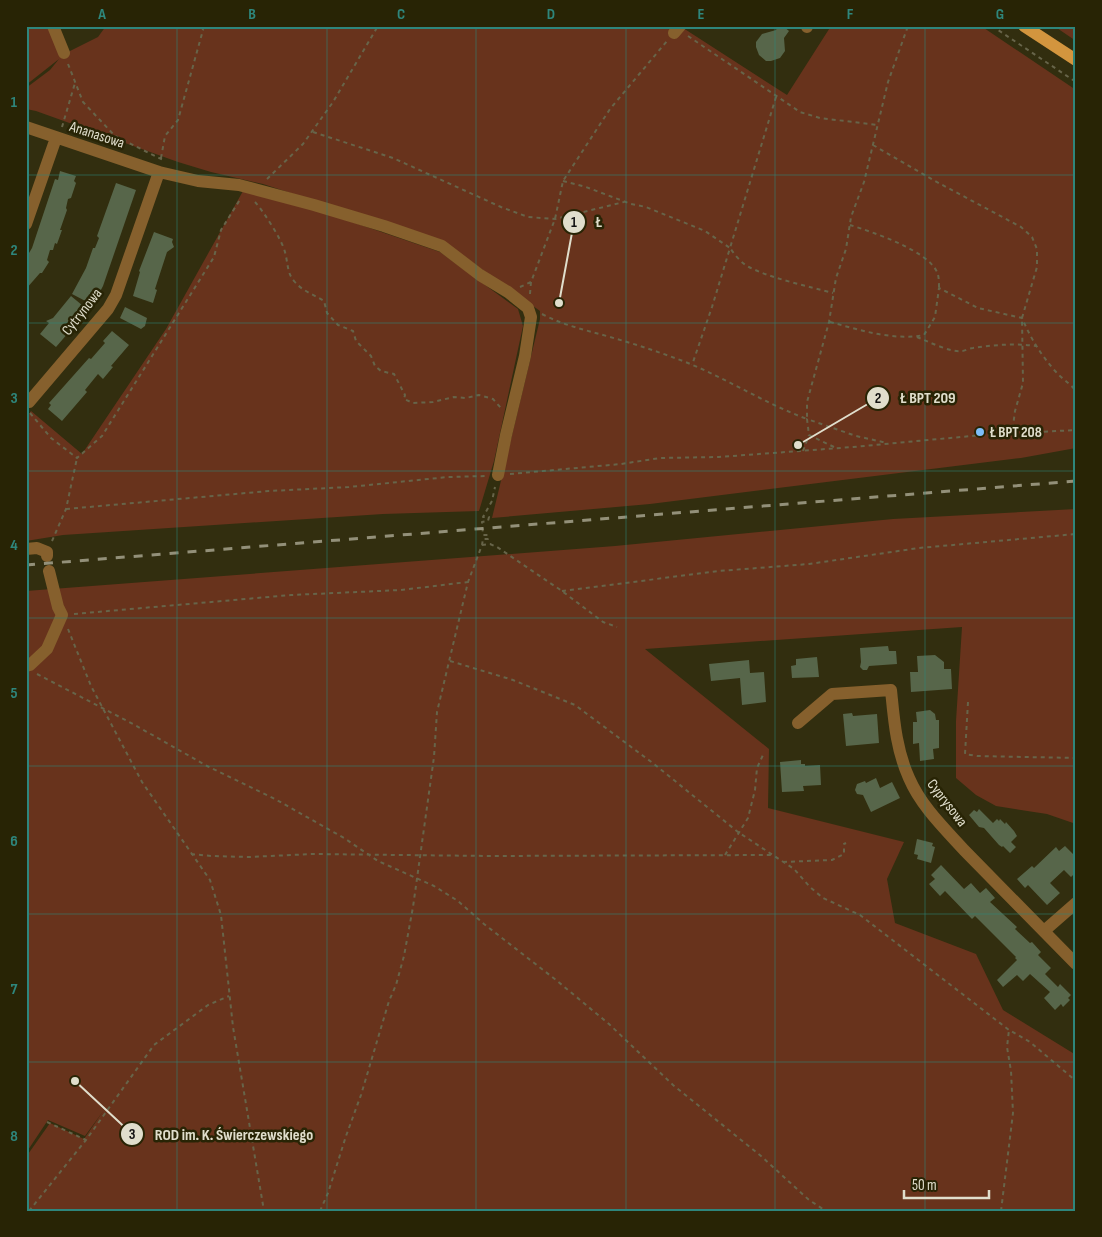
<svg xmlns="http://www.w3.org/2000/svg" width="1102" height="1237" viewBox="0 0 1102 1237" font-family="'Sofia Sans Condensed',sans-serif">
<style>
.green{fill:#68331c}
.building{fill:#57664a}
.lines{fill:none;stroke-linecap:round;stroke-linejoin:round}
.path{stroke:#676449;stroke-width:2;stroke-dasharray:4 4;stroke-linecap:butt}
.minor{stroke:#86602d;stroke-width:12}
.major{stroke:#d3953e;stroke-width:12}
.rail{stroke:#939079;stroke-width:3;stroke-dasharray:9 9;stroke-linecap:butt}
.grid{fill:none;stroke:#2e867c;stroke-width:1;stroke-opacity:0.55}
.poi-dot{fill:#7dbef9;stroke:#282405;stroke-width:2}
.labels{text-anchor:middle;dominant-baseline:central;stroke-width:5;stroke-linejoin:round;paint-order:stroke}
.street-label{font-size:15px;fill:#e0decc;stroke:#282405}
.poi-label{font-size:15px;font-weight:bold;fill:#e0decc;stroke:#282405;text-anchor:start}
.leader{fill:none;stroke:#e0decc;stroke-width:2}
.callout-dot{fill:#e0decc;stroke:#282405;stroke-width:2}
.mark-label{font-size:15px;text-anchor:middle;font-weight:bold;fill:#111}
.callout-label{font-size:16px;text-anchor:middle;font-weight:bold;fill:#e0decc;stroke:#282405;stroke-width:5;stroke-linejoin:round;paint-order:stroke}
.neatline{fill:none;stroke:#2e867c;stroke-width:2}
.grid-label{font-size:16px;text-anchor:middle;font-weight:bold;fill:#2e867c}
</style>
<rect width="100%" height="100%" fill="#322e0f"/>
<path class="green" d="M26 26H49L62 55 98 37 106 26H680L787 95 831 26H981L1076 90V448L1021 458 650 504 492 518 540 319V311L447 244 263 184 211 172 178 162 36 111 26 109V88L50 70 59 59 26 85Z
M1054 26H1076V41Z
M243 191 317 210 440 252 518 309 523 326 494 461 479 511 383 514 63 535 26 541V419L31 411 82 454 166 329Z
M1076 509V824L1047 814 996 806 976 795 956 778V721L962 627 645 649 769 749 768 808 904 842 887 879 895 923 976 954 1003 1010 1076 1055V1211H26V1157L50 1123 84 1139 104 1110 85 1136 48 1120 26 1153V591L615 546 893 519Z"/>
<path class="building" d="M778 26H783L789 31 784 38 785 51 780 58 771 61H766L759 55 756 47V42L762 34 776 30Z
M60 171 76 176 74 181 76 183 71 198 68 199 66 208 67 210 60 230H62L57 244 55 243 53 250H50L47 260 49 262 42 273H40L26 289V258L32 248 55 179 58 180Z
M116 183 136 190 103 286 93 305 72 294 86 268 93 248H95L99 238 97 236Z
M154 232 173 239 172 242 174 247 167 252 155 289 157 290 153 303 133 296 140 272 139 271Z
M71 296 88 310 56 347 40 334 49 323 46 321 53 318Z
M125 307 147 318 145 326 141 329 120 318Z
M112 331 129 345 111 366 113 367 103 379 98 374 85 390 87 392 62 421 48 409 51 405 49 403 89 358 91 359 105 343 103 341Z
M888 646 889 651H896L897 664 869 666 867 670H863L860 667 861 662 860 648Z
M935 655 944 662V669H951L952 689 911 692 910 672H918L917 656Z
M817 657 819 677 792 678 791 666 796 665V659Z
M749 660 750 673 764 672 766 702 742 705 740 678 711 681 709 664Z
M930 710 935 714 936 720H939V748L933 749 934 759 920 761 919 743 913 744V722H917L916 712Z
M852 713 853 716 877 714 879 743 846 746 843 714Z
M801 760V764H805V766L820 765 821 785 803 786 804 791 782 792 780 762Z
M876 778 880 788 892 782 900 798 871 812 863 795 857 794 855 790 857 784 865 781 866 783Z
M979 809 993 823 997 819 999 821 1000 819 1005 824 1006 822 1014 831 1017 836 1011 842 1016 847 1010 853 1003 846 1002 847 999 845 984 828 979 827 969 815 974 810 977 812Z
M917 839 933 843 932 846 935 847 931 863 917 859 918 855 914 854Z
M1065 846 1076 857V872L1071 877 1064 870 1050 883 1060 893 1047 905 1028 885 1025 888 1017 879 1032 866 1034 868 1056 847 1059 851Z
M941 865 964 889 971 883 980 893 986 888 995 898 990 902 1017 927 1015 929 1030 943 1032 942 1041 952 1038 955 1051 968 1045 974 1058 987 1060 984 1071 995 1068 998 1070 1000 1063 1007 1061 1004 1055 1010 1044 998 1050 992 1030 974 1023 981 1017 975 1003 987 997 980 1017 960 1015 958 1016 957 975 916 972 919 945 891 940 896 929 884 935 879 931 875Z"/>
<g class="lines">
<path class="path" d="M992 26 1076 82
M688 36 800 112 820 118 878 125
M68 64 83 102 115 136 165 161
M776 97 730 248C735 255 741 263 749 267 772 279 808 286 833 293
M62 127 75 83
M313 132 393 158 501 207 528 217 555 219 624 202
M873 145 935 181 1021 227 1032 237 1037 249V267L1022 318 1023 383 1015 411 1012 434
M161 158 165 136 178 120 203 30 202 26
M267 179 303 144 333 102 378 26
M563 181 586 187 631 204 646 207 705 231 730 248 712 307 692 365
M255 202C264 212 282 240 285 252 288 263 287 273 294 281 302 291 313 294 324 301L327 313 338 325 353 331 356 341 371 356 375 366 381 371 394 374 405 395 404 399 413 403 433 402 454 397 466 398 479 395 493 399 501 408
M850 225C872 232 927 250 937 272 939 276 939 283 939 288
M520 287 531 282
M530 294 531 282 555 219 563 181 610 109 667 41
M542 314C565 326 586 330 610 337 635 344 659 352 683 361 726 378 764 403 807 419V402L829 322 836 278 846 249 851 217 864 182 888 82 908 26
M830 322C860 330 893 341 924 335L935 317 939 288 978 308 1022 318C1031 339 1041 355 1056 372 1062 379 1070 383 1076 391
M917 337C927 341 951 353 962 351 965 351 969 348 973 348 993 345 1015 343 1036 346
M30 413 51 438 77 458 102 436 214 257 221 230 241 198
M834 447 809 435 807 419 856 436 887 443
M803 451 809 435
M510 474 621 464 660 458 719 457 853 447 982 435 1076 430
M66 509 269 491 349 487 448 477 486 476
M52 541 66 509 77 458
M482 545 490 544 497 547 562 591 603 622 617 627
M562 591 719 571 809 564 919 548 1076 534
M74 614 291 595 401 590 468 582
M68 629 91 686 142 782 210 880 221 915 233 1027 264 1211
M450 661 513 680 575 705 654 764 738 832 794 869 810 887 823 898 860 915 1009 1030 1030 1042 1076 1081
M37 674 133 724 207 766 275 799 344 838 378 861 434 886 458 901 484 924 556 980 609 1024 673 1085 761 1156 809 1200 826 1211
M968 702 965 754 977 756 1076 758
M191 854 211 856 249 857 312 854 490 856 771 855
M725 855 748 818 755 790 757 768 763 755
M783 862 832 860 844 854V844L846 843
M47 1122 86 1140
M29 1211 86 1140 154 1045 208 1005 229 996
M320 1211 328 1193 346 1136 361 1095 389 1001 396 985 404 956 413 907 434 757 437 712 468 582 482 545 483 539H488V535H483L482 522 488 521 489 517H483L492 501 495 487
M1001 1211 1013 1113 1011 1071 1007 1047 1009 1030"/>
<path class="minor" d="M53 26 64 53
M807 27V26
M674 33 680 26
M26 127 159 172 198 181 239 185 314 205 384 226 442 246 480 275 508 292 528 308 531 317 525 356 506 435 498 475
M26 224 56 138
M26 400 29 402 108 309 116 295 159 172
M26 549 37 548 47 552V556
M26 666 30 665 47 649 62 615 58 607 49 571
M798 723 832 694 891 690C894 720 896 749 909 778 921 806 944 828 964 850 1001 888 1039 926 1076 964
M1044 931 1076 903"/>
<path class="major" d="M1024 26 1076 60"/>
<path class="rail" d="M26 565 1076 481"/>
</g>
<path class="grid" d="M177 26V1211M327 26V1211M476 26V1211M626 26V1211M775 26V1211M925 26V1211M26 175H1076M26 323H1076M26 471H1076M26 618H1076M26 766H1076M26 914H1076M26 1062H1076"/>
<circle class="poi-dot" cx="980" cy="432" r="5"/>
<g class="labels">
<g class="street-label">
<text transform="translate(97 135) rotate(18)">Ananasowa</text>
<text transform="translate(82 312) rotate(-52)">Cytrynowa</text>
<text transform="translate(947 803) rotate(52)">Cyprysowa</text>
</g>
<g class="poi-label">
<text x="990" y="432">Ł BPT 208</text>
</g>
</g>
<path class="leader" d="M559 303L574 222M798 445L878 398M75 1081L132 1134"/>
<g class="callout-dot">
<circle cx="559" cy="303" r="5"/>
<circle cx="798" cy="445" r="5"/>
<circle cx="75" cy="1081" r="5"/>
<circle cx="574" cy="222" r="12"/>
<circle cx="878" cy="398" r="12"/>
<circle cx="132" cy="1134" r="12"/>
</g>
<g class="mark-label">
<text x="574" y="227">1</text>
<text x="878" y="403">2</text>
<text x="132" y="1139">3</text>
</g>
<g class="callout-label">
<text x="599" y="227">Ł</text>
<text x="928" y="403">Ł BPT 209</text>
<text x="234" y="1140">ROD im. K. Świerczewskiego</text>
</g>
<rect width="1102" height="1237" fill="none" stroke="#282405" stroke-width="55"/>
<path d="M904 1190v8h85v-8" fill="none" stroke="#e0decc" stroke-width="2.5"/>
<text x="912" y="1190" font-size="15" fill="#e0decc" stroke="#282405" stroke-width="4" paint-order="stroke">50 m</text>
<rect x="28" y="28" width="1046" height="1182" class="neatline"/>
<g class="grid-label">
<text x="102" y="19">A</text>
<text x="252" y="19">B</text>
<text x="401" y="19">C</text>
<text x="551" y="19">D</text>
<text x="701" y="19">E</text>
<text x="850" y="19">F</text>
<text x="1000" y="19">G</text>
<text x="14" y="107">1</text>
<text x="14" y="255">2</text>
<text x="14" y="403">3</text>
<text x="14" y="550">4</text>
<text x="14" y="698">5</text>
<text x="14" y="846">6</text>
<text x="14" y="994">7</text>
<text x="14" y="1141">8</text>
</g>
</svg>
